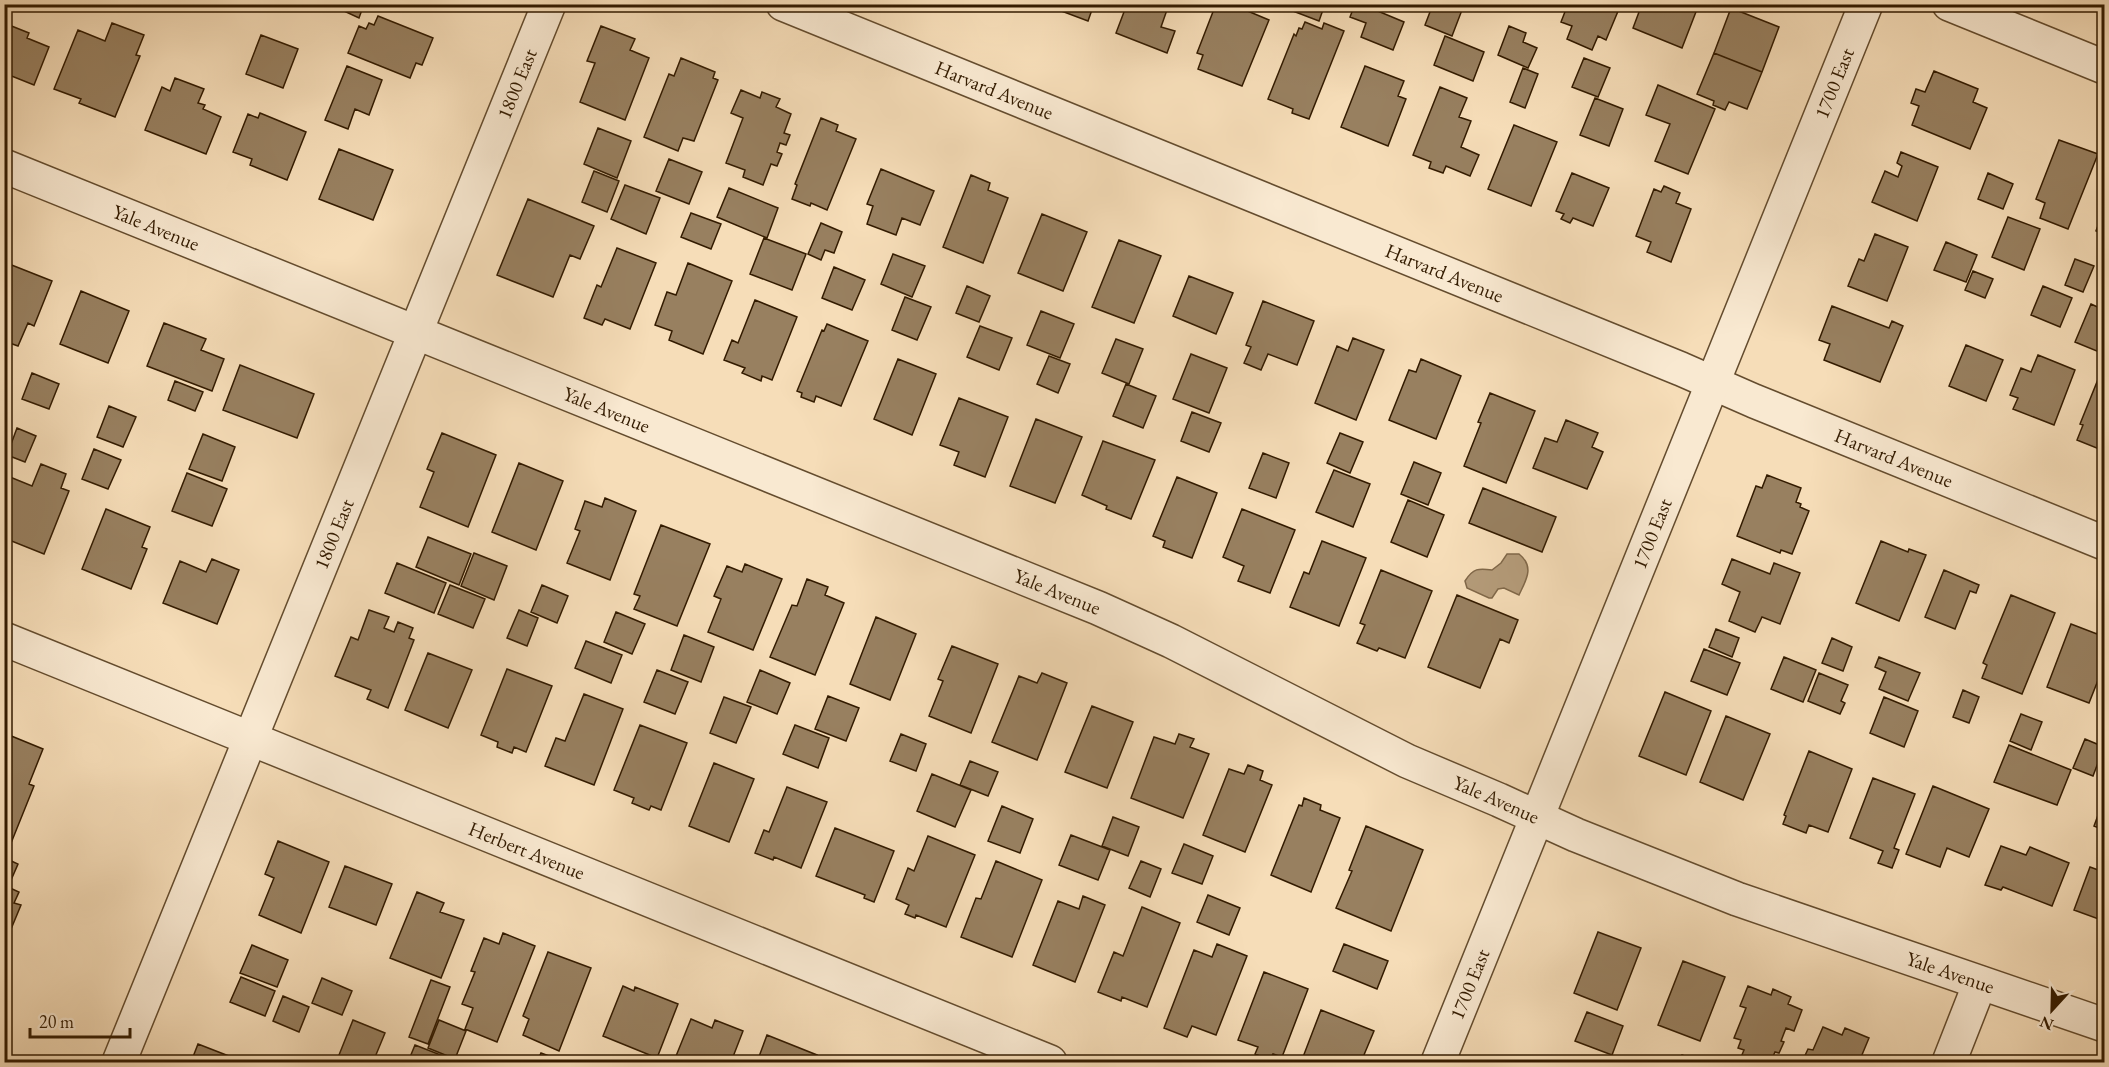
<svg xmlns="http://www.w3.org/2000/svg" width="2109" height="1067" viewBox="0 0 2109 1067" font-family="'EB Garamond',serif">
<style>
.water{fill:#b49b79;stroke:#806849;stroke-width:1.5}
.building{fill:#988060;stroke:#331b00;stroke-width:1.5}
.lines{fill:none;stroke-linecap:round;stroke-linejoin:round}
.minor-casing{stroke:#644c2e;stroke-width:36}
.minor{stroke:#f9e9d1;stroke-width:33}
.labels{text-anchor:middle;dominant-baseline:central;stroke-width:4.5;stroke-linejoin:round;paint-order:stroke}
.street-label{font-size:20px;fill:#331b00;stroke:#f9e9d1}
</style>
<rect width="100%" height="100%" fill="#f6ddb8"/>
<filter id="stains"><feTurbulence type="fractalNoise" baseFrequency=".00333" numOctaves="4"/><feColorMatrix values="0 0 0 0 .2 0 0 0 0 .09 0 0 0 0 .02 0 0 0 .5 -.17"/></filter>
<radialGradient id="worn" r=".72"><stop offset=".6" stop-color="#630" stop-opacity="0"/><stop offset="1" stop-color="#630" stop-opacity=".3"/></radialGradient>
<path class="water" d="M1507 554H1519C1535 567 1526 580 1519 595L1504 588 1498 589 1492 598H1489L1467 588 1465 581C1473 568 1479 568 1492 570L1501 563Z"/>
<path class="building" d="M329 4H364L359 18Z
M431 4H449L446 10Z
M1048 4H1094L1088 21 1048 6Z
M1127 4H1161L1168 7 1161 27 1175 31 1167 53 1116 33Z
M1216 4H1231L1269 20 1242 86 1198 69 1203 55 1197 53Z
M1286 4H1325L1319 21 1285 8Z
M1355 4H1361L1404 22 1393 50 1361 37 1366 23 1350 17Z
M1433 4H1449L1462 10 1452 36 1425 25Z
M1568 4H1621L1606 40 1598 36 1592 50 1567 39 1572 26 1561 22Z
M1642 4H1699L1682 48 1633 28Z
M1731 8 1779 27 1762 72 1714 53Z
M378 16 433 38 422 65 416 63 410 78 348 53 359 26 366 29 369 23 374 25Z
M1305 22 1322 29 1324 23 1344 31 1309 119 1292 113 1293 109 1268 99 1294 34 1296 36 1299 28 1302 29Z
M4 23 29 33 27 38 49 47 34 85 4 73Z
M112 23 144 35 136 55 140 56 115 117 79 103 81 99 54 89 78 30 105 41Z
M601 26 635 39 630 50 649 58 625 120 580 102 595 63 587 61Z
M1509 26 1526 33 1523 42 1537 48 1528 68 1498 55Z
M261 35 298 49 283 88 246 74Z
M1445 36 1484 52 1473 81 1434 65Z
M1714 53 1762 72 1747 109 1729 102 1725 110 1713 105 1714 101 1697 94Z
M681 58 715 72 713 78 718 80 694 141 683 138 678 151 644 137 669 74 674 76Z
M1584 58 1610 68 1598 97 1572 87Z
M347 66 382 80 369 115 355 109 348 129 325 120Z
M1365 66 1404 81 1398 96 1406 99 1388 146 1341 127Z
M1523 68 1538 74 1525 108 1510 102Z
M1934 71 1978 89 1973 102 1987 108 1970 149 1912 125 1919 106 1911 103 1916 89 1925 92Z
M175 78 204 89 198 103 205 105 203 109 221 117 206 154 145 130 162 87 170 91Z
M1658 85 1715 109 1688 174 1655 161 1670 124 1646 115Z
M1440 87 1467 98 1459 117 1471 121 1461 147 1479 155 1470 176 1446 166 1443 173 1429 168 1431 162 1413 155Z
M741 90 760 98 762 92 780 99 776 107 791 114 784 133 790 135 786 145 780 143 777 152 782 154 777 166 771 164 763 185 743 177 745 170 726 163 743 118 731 113Z
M1595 98 1623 109 1609 146 1580 135Z
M260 113 306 132 287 180 250 165 252 159 233 152 248 114 258 118Z
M821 118 838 125 836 131 856 139 827 210 811 203 810 206 792 199 797 185 795 184Z
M1514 125 1557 142 1531 206 1488 189Z
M598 128 631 141 617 178 584 164Z
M2059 140 2098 154 2068 229 2040 218 2045 203 2036 199Z
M339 149 393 170 373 220 319 199Z
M1901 152 1938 167 1917 221 1872 202 1885 171 1898 177 1902 166 1897 163Z
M669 159 702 172 689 204 656 191Z
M881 169 934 191 920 225 902 218 896 235 867 224 873 206 867 204Z
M594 171 619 181 607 212 582 202Z
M1572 173 1609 188 1593 226 1573 218 1570 223 1561 219 1564 214 1556 211Z
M1988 173 2013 184 2003 209 1978 199Z
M971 175 990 183 988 190 1008 198 983 263 943 247Z
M625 185 660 198 646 234 611 219Z
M1664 186 1680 193 1676 203 1691 209 1671 262 1647 252 1651 242 1636 236 1654 189 1661 192Z
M729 188 778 208 767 238 717 217Z
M528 199 594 226 580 259 570 255 553 297 497 275Z
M2104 210V235L2096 231Z
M691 213 721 224 711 249 681 237Z
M1042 214 1087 232 1063 291 1018 273Z
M2008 217 2040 229 2024 270 1992 257Z
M821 223 842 232 834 253 825 250 821 260 808 254Z
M1875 234 1908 247 1887 301 1848 286 1859 259 1864 261Z
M764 238 806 254 792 290 750 274Z
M1119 240 1161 256 1134 323 1092 307Z
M1946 242 1977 255 1966 282 1934 270Z
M617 248 656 263 630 329 605 319 602 325 584 318 597 285 601 287Z
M893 254 925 266 912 297 881 284Z
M2075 259 2094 266 2083 292 2065 285Z
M4 262 52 281 34 326 28 323 18 346 4 341V320L7 315 4 314Z
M688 263 732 281 703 354 669 340 672 331 655 325 667 292 676 295Z
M834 267 865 280 852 310 822 298Z
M1973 271 1993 279 1985 298 1965 290Z
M1189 276 1233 293 1216 334 1173 316Z
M967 286 990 296 979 322 956 313Z
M2043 286 2072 298 2060 327 2031 315Z
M81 291 129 311 108 363 60 344Z
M905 297 931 307 917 340 892 330Z
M755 300 797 317 772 380 762 376 761 381 742 373 745 368 724 360 732 340 738 343Z
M1263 301 1314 321 1297 365 1268 354 1261 370 1244 363 1251 347 1246 345Z
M2091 304 2104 310V354L2075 342Z
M1832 306 1889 328 1892 321 1903 326 1880 382 1824 360 1830 344 1819 340Z
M1041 311 1074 324 1060 358 1027 345Z
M164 323 206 339 201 350 224 359 212 391 147 366Z
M827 324 868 341 841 406 816 396 814 402 801 397 802 393 797 391 822 330 824 331Z
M980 326 1012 338 999 370 967 357Z
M1353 338 1384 350 1356 420 1315 403 1337 346 1348 351Z
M1116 339 1143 349 1129 384 1102 373Z
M1966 345 2003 360 1986 401 1949 386Z
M1191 354 1227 368 1209 413 1173 399Z
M2038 355 2075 370 2054 425 2013 409 2018 398 2010 395 2021 368 2031 372Z
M1049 356 1070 364 1058 393 1037 384Z
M898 359 936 374 912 435 874 419Z
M1421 359 1461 376 1436 439 1389 420 1409 370 1416 372Z
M240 365 314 394 297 438 223 410Z
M2101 372 2104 374V451L2077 440 2083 425 2080 424Z
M32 373 59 384 49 409 22 399Z
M175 381 203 392 195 411 168 400Z
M1126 384 1156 396 1143 428 1113 416Z
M1490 393 1535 411 1506 483 1464 466 1481 423 1478 422Z
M959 398 1008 417 985 477 954 465 959 452 940 445Z
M109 406 136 417 123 447 97 437Z
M1192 412 1221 423 1209 452 1181 441Z
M1036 419 1082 437 1055 503 1010 486Z
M1566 420 1598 433 1592 447 1603 452 1587 489 1533 468 1545 438 1557 442Z
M17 428 36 436 25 462 7 455Z
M442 433 496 455 468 527 420 507 434 472 427 469Z
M1340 433 1363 442 1350 473 1327 463Z
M203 434 235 447 222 481 189 469Z
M1103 441 1155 460 1131 519 1106 509 1107 506 1082 495Z
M94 449 121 460 108 489 82 479Z
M1263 453 1289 463 1276 498 1249 488Z
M1414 462 1441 473 1428 505 1401 494Z
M519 463 563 481 536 550 492 532Z
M41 464 66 474 61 488 69 491 44 554 4 538V491L10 477 32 486Z
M1334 470 1370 484 1353 527 1316 512Z
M187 473 227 489 212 526 172 511Z
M1767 475 1801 488 1796 502 1801 504 1800 507 1809 511 1792 554 1781 550 1780 553 1737 536 1756 486 1762 488Z
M1177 477 1217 493 1192 558 1163 547 1165 541 1153 536Z
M1483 488 1556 517 1542 552 1469 523Z
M605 498 636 511 610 580 567 563 580 531 575 529 585 501 602 507Z
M1408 500 1444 515 1427 557 1391 542Z
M106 509 150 527 142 547 147 549 131 589 82 569Z
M1242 509 1295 530 1270 593 1238 581 1244 566 1223 557Z
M661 525 710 544 677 626 634 609 640 596 634 594Z
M428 537 471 554 459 585 416 567Z
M1322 541 1366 558 1339 626 1290 607 1304 572 1309 574Z
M1881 541 1908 552 1909 549 1926 555 1899 621 1856 603Z
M474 553 507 566 494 600 461 586Z
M212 559 239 570 217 624 163 603 180 561 206 572Z
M1732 559 1770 574 1774 563 1800 573 1780 624 1762 617 1755 632 1729 621 1740 592 1722 584Z
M397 563 446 583 434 613 385 593Z
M745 564 782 579 753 650 708 632 721 599 714 596 727 566 742 572Z
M1381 570 1432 591 1405 658 1379 648 1377 651 1357 643 1365 625 1360 623Z
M1944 570 1979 585 1976 593 1970 591 1955 629 1925 617Z
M807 579 828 587 825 595 844 603 815 675 770 657 792 605 797 606Z
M450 585 485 599 473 628 438 614Z
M542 585 568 596 557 623 531 612Z
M1457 595 1518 620 1509 643 1500 639 1480 688 1428 667Z
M2011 595 2055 613 2022 694 1982 678 1987 665 1983 663Z
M369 610 389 617 384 628 394 632 398 622 413 628 409 638 414 640 388 708 367 699 371 690 335 676 351 637 358 640Z
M519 610 538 618 527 646 507 638Z
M616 612 645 624 632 654 604 642Z
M876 617 916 634 890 700 850 684Z
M2071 624 2097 634 2100 625 2104 627V665L2089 703 2047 687Z
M1716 629 1739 638 1732 657 1709 647Z
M684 635 714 647 701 682 671 670Z
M1832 638 1852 647 1843 671 1822 663Z
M586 641 622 655 611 683 575 668Z
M952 646 998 664 971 733 929 716 943 681 938 679Z
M1704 649 1740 663 1727 695 1691 681Z
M428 653 472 670 448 728 405 710Z
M1784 657 1816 670 1803 702 1771 689Z
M1879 657 1920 673 1908 701 1879 689 1886 672 1875 667Z
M507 669 552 686 526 752 514 747 512 753 497 747 498 742 481 735Z
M657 670 688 682 675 714 644 702Z
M760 670 790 683 777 714 747 702Z
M1042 673 1067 683 1037 760 992 742 1019 676 1037 683Z
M1819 673 1848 685 1841 701 1845 703 1840 714 1808 701Z
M1963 690 1979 697 1969 723 1953 717Z
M1665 692 1711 711 1686 775 1639 756Z
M584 694 623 709 594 785 545 766 556 738 565 741Z
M828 696 859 708 846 741 815 729Z
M724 697 751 707 736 743 710 733Z
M1884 697 1918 711 1904 747 1870 733Z
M1092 706 1133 722 1107 788 1065 772Z
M2021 714 2042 722 2031 750 2010 741Z
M1726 716 1770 734 1743 800 1700 782Z
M640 725 687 743 661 810 651 806 649 810 632 803 634 798 614 790Z
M795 725 829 738 818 768 783 754Z
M4 733 43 749 29 784 34 786 5 858 18 864 8 887 19 892 14 903 21 905 4 946Z
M901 734 926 744 916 771 890 761Z
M1179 734 1194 739 1190 747 1209 754 1183 818 1131 798 1154 737 1175 744Z
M2085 739 2104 747 2093 776 2073 768Z
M2009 745 2071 770 2057 805 1994 782Z
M1809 751 1852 769 1828 832 1809 825 1806 833 1783 824 1786 816 1784 815Z
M970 761 998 772 988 796 960 785Z
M714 763 754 779 729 842 689 826Z
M1248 765 1263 771 1260 780 1272 785 1245 852 1203 835 1229 769 1244 774Z
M932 774 971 790 955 827 917 811Z
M1873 778 1915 794 1894 848 1899 850 1892 868 1878 863 1883 851 1850 838Z
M1933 786 1989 809 1969 857 1947 848 1940 867 1906 854Z
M787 787 827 802 801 868 774 857 773 860 755 853 764 830 769 832Z
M1304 798 1321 805 1320 810 1340 818 1311 892 1271 875 1299 805 1302 806Z
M2104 799V830L2094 826Z
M1002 806 1033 819 1020 853 988 841Z
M1113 817 1139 827 1128 856 1102 846Z
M1366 826 1423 850 1391 931 1336 908 1352 871 1349 870Z
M835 828 894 851 874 902 864 898 865 895 816 876Z
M1071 835 1110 850 1098 880 1059 865Z
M928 836 975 855 946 927 916 915 915 918 905 914 909 905 896 899 908 868 914 871Z
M278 841 329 862 301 933 259 915 274 878 265 874Z
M1184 844 1213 856 1202 884 1172 873Z
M2001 846 2026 855 2030 847 2069 863 2052 906 2003 887 2001 890 1985 885Z
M996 861 1042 880 1012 957 961 937 976 898 981 899Z
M1141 861 1161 869 1150 897 1129 888Z
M2104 861V921L2074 910 2090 867 2101 871Z
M345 866 392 884 376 925 329 907Z
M417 892 444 903 440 912 464 920 441 978 390 958Z
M1208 895 1240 908 1229 935 1197 922Z
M1083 896 1105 905 1075 982 1033 965 1058 901 1079 909Z
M1142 907 1180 923 1147 1007 1122 997 1121 1001 1098 992 1114 952 1123 956Z
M1598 932 1641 948 1617 1010 1574 993Z
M503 933 535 946 497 1042 465 1029 473 1008 462 1004 475 972 471 971 484 938 499 944Z
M1217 944 1247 956 1216 1035 1192 1026 1187 1037 1164 1028 1194 950 1212 957Z
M1344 944 1388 961 1377 989 1333 971Z
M252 945 288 960 277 987 240 973Z
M548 952 591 968 559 1051 523 1035 529 1019 523 1016Z
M1683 961 1725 977 1700 1041 1658 1025Z
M1264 972 1308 989 1282 1057 1273 1054 1270 1060 1255 1054 1258 1047 1238 1040Z
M241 977 275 991 265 1016 230 1002Z
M322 978 352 991 342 1015 312 1003Z
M431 980 450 987 428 1044 409 1037Z
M623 986 634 991 635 987 678 1004 657 1058 603 1036Z
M1748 986 1771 995 1773 989 1791 997 1788 1004 1802 1010 1794 1031 1786 1028 1781 1041 1784 1042 1779 1053 1775 1052 1771 1061 1762 1057 1760 1062H1739L1744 1050 1738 1048 1741 1040 1734 1038 1746 1008 1740 1006Z
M283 996 309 1007 299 1032 273 1021Z
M1321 1010 1374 1031 1361 1062H1316L1303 1057Z
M1587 1012 1623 1026 1612 1055 1575 1041Z
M691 1019 712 1028 715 1020 743 1031 731 1062 674 1061Z
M353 1020 385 1033 373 1062H358L339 1055Z
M439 1020 466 1031 455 1059 428 1048Z
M1823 1027 1842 1035 1845 1028 1869 1038 1859 1062H1802L1808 1049 1813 1050Z
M767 1035 817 1055 813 1062H757Z
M198 1044 239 1060 238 1062H191Z
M415 1045 451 1059 449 1062H408Z
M541 1053 565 1062H537Z
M1682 1055 1699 1061 1698 1062H1679Z"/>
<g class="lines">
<defs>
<g id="minor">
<path id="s1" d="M783 4 1681 369 1754 401 2104 543"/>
<path d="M1949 4 2104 67"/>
<path id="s2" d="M4 166 1098 608 1171 641 1407 761 1499 800 1576 835 1737 899 2104 1025"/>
<path id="s3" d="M4 639 1050 1062"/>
<path id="s4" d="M119 1062 549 4"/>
<path id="s5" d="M1438 1062 1866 4"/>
<path d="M1949 1062 1980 983"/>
</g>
</defs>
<use href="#minor" class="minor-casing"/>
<use href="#minor" class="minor"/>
</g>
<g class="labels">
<g class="street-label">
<text stroke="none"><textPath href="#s4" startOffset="1056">1800 East</textPath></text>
<text stroke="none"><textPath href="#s5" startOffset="1056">1700 East</textPath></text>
<text stroke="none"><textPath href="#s1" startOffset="228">Harvard Avenue</textPath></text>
<text stroke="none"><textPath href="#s2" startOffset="164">Yale Avenue</textPath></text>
<text stroke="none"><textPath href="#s1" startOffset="714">Harvard Avenue</textPath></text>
<text stroke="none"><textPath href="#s2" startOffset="650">Yale Avenue</textPath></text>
<text stroke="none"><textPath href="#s1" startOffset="1200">Harvard Avenue</textPath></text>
<text stroke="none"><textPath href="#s4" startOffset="570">1800 East</textPath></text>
<text stroke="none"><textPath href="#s5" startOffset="570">1700 East</textPath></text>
<text stroke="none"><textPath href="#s2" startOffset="1136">Yale Avenue</textPath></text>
<text stroke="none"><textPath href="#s2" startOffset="1622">Yale Avenue</textPath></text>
<text stroke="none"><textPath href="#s3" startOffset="564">Herbert Avenue</textPath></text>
<text stroke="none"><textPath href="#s2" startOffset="2108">Yale Avenue</textPath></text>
<text stroke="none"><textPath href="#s5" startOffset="84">1700 East</textPath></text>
</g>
</g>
<rect width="2109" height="1067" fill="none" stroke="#f6ddb8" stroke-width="24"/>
<rect x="6" y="6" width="2097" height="1055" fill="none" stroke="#331b00" stroke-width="3"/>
<rect x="12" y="12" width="2085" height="1043" fill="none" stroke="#331b00" stroke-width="1.5"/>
<g transform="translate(2052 1010) rotate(202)" stroke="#f9e9d1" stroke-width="4.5" paint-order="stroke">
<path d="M0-4.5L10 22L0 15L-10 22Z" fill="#331b00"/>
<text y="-9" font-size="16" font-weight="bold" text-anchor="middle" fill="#331b00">N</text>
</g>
<path d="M30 1028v9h100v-9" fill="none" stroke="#331b00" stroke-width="3"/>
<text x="39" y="1028" font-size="18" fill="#331b00" stroke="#f9e9d1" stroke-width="4.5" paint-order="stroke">20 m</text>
<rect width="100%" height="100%" filter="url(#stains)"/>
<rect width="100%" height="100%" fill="url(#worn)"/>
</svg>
